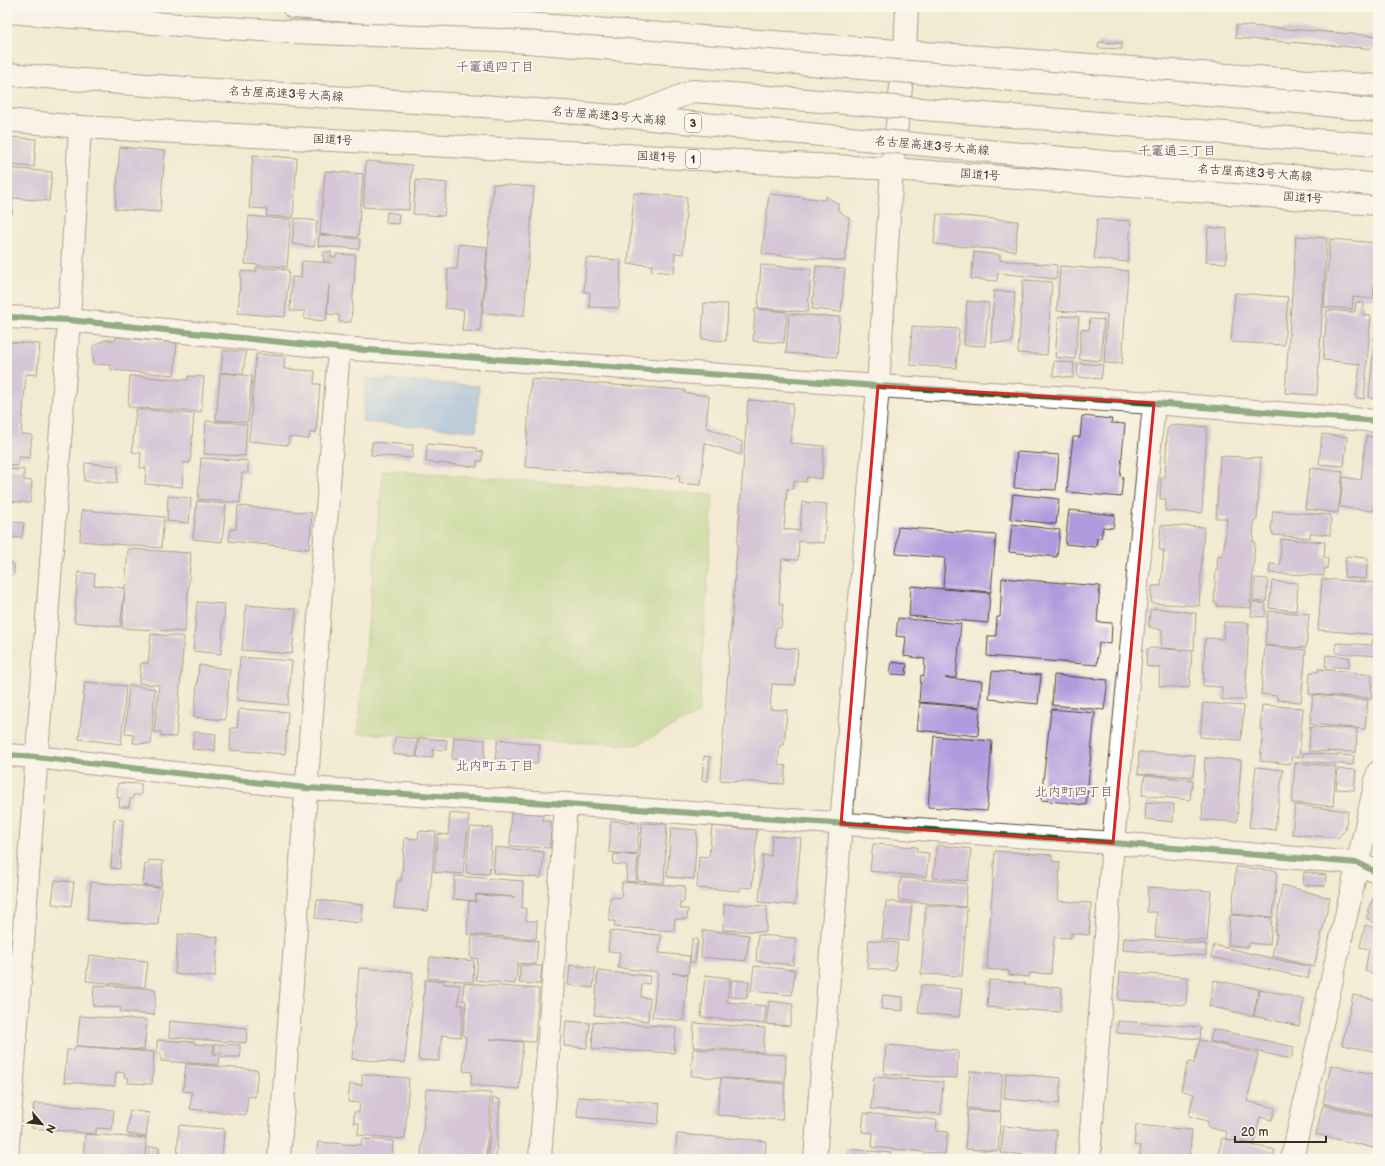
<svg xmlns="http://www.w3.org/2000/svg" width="1385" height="1166" viewBox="0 0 1385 1166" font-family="'Balsamiq Sans','Klee One',sans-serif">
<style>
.green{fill:#a9cf7a;stroke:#727c4c}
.water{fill:#7baae5;stroke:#5b6a82}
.building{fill:#b19add}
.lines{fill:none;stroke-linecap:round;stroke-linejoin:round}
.minor-casing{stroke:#574739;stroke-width:24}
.highway-casing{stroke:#574739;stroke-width:24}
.minor{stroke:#fff;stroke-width:22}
.highway{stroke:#fff;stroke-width:22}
.highway-bridge-casing{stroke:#574739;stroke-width:24;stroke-linecap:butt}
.highway-bridge{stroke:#fff;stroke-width:22}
.cycleway-casing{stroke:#fbf7ec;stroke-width:8}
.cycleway{stroke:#1b5e20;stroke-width:6}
.marked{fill:none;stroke:#d62828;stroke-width:3;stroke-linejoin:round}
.labels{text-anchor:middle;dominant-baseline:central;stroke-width:4;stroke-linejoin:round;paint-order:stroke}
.shield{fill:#fbf7ec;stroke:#75685c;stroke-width:1}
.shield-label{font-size:11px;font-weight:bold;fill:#3b2a1e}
.street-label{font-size:12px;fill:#3b2a1e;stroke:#fbf7ec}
.neighbourhood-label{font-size:13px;fill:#645161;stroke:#fbf7ec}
</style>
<rect width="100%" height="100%" fill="#fbf7ec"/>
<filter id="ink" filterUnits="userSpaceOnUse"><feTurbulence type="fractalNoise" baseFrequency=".025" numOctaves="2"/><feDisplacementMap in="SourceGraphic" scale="8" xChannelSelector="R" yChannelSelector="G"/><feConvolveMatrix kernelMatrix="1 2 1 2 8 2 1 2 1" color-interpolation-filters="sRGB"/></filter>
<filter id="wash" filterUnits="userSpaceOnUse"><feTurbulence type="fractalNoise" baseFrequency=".012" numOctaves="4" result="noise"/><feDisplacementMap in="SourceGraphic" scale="16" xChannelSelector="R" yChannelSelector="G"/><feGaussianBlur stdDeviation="0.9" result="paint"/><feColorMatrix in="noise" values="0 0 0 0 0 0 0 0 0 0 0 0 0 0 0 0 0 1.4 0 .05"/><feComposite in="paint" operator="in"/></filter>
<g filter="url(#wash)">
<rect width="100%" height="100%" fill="#f3ead2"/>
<path class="green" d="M383 470 713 495 699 713 636 745 358 733Z"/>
<path class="water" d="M366 378 479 386 476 431 362 422Z"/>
<g id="blocks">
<path class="building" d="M1236 25 1378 36V49L1236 38Z
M1099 42 1122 43V49L1098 48Z
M7 137 36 139 34 167 7 165Z
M120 147 165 151 160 212 115 209Z
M253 155 297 158 293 218 266 216 267 209 249 208Z
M366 161 412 165 409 210 363 207Z
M7 168 52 172 49 201 13 198 12 214H7Z
M325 171 363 174 358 237 320 234Z
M416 180 447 183 444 216 413 214Z
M493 184 534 187 524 316 483 313Z
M634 193 687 197 683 254 675 253 674 273 651 271 652 265 628 264Z
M769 194 825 200 826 196 838 204V210L849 218 845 261 762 254Z
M387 212 399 214 398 224 386 223Z
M937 214 1018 221 1015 251 934 244Z
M249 216 291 220 287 267 245 264Z
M295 218 317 221 314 247 292 244Z
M1097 219 1131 221 1128 262 1094 259Z
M1208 227 1227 229 1226 263 1206 262Z
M319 235 360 239 359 249 318 246Z
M1296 236 1327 238 1317 395 1285 393Z
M1330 239 1378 243 1373 299 1353 297 1352 309 1324 307Z
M459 244 487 247 480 332 462 331 464 310 445 308 448 269H457Z
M324 252H331V257H336V254L356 255 351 322H339V315L327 314 329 285 326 321 304 319 305 311H290L292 277 301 278 302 261 331 263V261H323Z
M974 252 1000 255V260L1057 265 1056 279 998 273 997 281 971 279Z
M586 258 621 260 619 308 589 307 590 292H584Z
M761 265 811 269 808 312 758 308Z
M816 266 845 269 841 312 812 309Z
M1060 266 1128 271 1122 364 1104 363 1107 314 1057 311Z
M257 267 289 270 285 317 238 313 241 271 256 272Z
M1023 280 1052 282 1047 355 1018 353Z
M994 291 1015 292 1012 343 991 342Z
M1235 293 1288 297 1284 345 1231 342Z
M967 301 989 303 985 346 964 345Z
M1356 302 1364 303 1363 315 1371 316 1364 399 1356 398 1360 364 1323 360 1327 310 1355 312Z
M704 303 728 304 726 341 702 339Z
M1377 307H1378V399L1369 398Z
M755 309 787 312 784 343 753 341Z
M789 314 840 317 837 357 786 353Z
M1059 316 1079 317 1075 359 1055 357Z
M1090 319 1104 320 1101 361 1079 359 1081 329 1089 330Z
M912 326 959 329 956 368 910 365Z
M116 337 177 343 174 375 111 370V365L93 364V346L105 340H116Z
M7 342 40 344 37 375 26 374 21 434 32 435 30 458 19 457 18 466 7 465Z
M223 350 246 352 243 374 221 372Z
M256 354 285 356 284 369 315 371 314 384H320L316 433 310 432 309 439 289 437 288 445 249 441Z
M1054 361 1074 363 1073 378 1053 376Z
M1078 363 1103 365 1101 379 1077 377Z
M220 373 252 376 248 422 216 420Z
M130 376 188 380V376L204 377 201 412 128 407Z
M531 379 685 390V393L709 396 706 427 742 442 741 455 705 443 701 485 679 483 680 475H677L676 478 525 467Z
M748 400 793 403 790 443 824 446 822 479 807 477 806 482 794 481 793 489H787L784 529 800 531 802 502 827 504 824 543 799 541 798 560 782 559 779 604H783L781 628H776L775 647 798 649 795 685 772 684 770 709 787 710 784 745H780L778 765 786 766 784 784 720 780Z
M136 409 194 414 190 463 184 462 182 487 145 484 146 468H140L141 453 132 452Z
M1082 416 1112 419 1111 423 1125 424 1120 476 1123 477 1121 497 1067 492 1073 437H1080Z
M206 421 247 424 245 456 204 454Z
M1171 425 1207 427 1202 513 1165 511 1166 499H1160L1161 477 1165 478 1167 430Z
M1322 434 1347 437 1344 466 1319 464Z
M1366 436 1378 438V503L1374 502 1373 511 1340 507 1343 477 1361 480Z
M372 442 413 445 412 458 371 455Z
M427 444 477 448V451L483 452 482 461H477V467L426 462Z
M1017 452 1059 455 1056 490 1014 488Z
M1220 456 1261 458 1257 520H1254L1253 542H1255L1251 601H1249L1251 602V608L1217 606V603H1214L1216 570H1217L1218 555 1223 556 1227 518H1216Z
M201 458 248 461V473H242L240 503 198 499Z
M85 463 118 466 117 483 84 481Z
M1310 468 1343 472 1338 513 1305 509Z
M7 469 24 470V480L32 481 30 503 7 501Z
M1013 494 1059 499 1056 524 1010 519Z
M168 496 191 498 189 523 167 521Z
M197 501 226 504 222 542 193 539Z
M238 506 312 513 309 549 229 541 231 529H236Z
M82 510 164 517 161 548 80 541Z
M1069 510 1115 515 1113 528 1103 527 1101 538H1097L1096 547 1065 544Z
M1273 511 1331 515 1330 535 1310 533V538L1273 535V532H1271Z
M9 522 24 523 22 538 7 537Z
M1012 524 1060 530 1057 557 1009 552Z
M1161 525 1204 527 1199 606 1151 603 1152 586H1161L1164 550H1159Z
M898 527 996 535 991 592 943 588 945 558 896 554Z
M1281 539 1325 542 1324 557 1328 558 1327 569H1324V576L1269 573 1270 564 1280 565Z
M128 549 191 553 185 632 122 628Z
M1346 556 1368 558 1366 579 1344 577Z
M7 561 13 563 14 565V573L13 575 9 576H7Z
M78 572 95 574 94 585 125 588 120 627 74 622Z
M1002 578 1100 586 1097 622 1112 623 1111 644 1099 643 1097 665 987 656 988 636H996L997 617H1000Z
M1255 578 1268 579 1266 602 1253 601Z
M1322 579 1378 583V635L1318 630Z
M1272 581 1298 583 1296 611 1269 608Z
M911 586 990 593 988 623 909 616Z
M197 602 225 604 221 654 193 651Z
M1252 602 1266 604 1265 617 1251 616Z
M246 605 296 609 292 654 242 650Z
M1154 608 1196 613 1194 650 1161 648 1162 630 1149 627 1150 610H1154Z
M1268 611 1309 614 1306 648 1265 645Z
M898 618 961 624 956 678H945L982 681 980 707 919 702 921 675 924 676 925 659 904 656 906 637 896 636Z
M7 622 9 625V631L7 635Z
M1224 622 1249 623 1245 700H1222V687L1203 686 1205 638 1223 639Z
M151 634 184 637 176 737 161 736V732H154L159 685 139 683 141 663H148Z
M1373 638H1378V656L1336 653V643L1372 645Z
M1265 646 1306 650 1301 702 1277 700V696L1261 694Z
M1154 648 1192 651 1189 688 1159 686 1160 668 1146 666 1147 649Z
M1326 655 1349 657V668L1325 666Z
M240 657 292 661 288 705 237 700Z
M892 662 907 664 906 675 890 674Z
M199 665 230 669 225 720 194 717Z
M7 669 11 670 9 695H7Z
M1318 669 1356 672V674H1372L1371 698 1309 694 1310 672H1319Z
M992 671 1041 675 1038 704 989 699Z
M1054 675 1108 680 1104 710 1052 705Z
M85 682 126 686 121 744 79 739Z
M129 685 155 689 151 744 133 743 134 735 125 734Z
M1313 695 1368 700 1365 729 1310 724Z
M920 703 980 708 978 736 917 730Z
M1203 703 1244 706 1241 740 1200 737Z
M1262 705 1303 708 1299 757H1291V764L1260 761 1263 729H1260Z
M239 709 288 712 285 754 230 750 231 728H237Z
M1051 709 1095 713 1086 805 1041 800Z
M1310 727 1357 729 1356 752 1309 751Z
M194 732 216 734 215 751 192 749Z
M934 736 992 741 987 811 928 807Z
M395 737 417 739 416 757 393 754Z
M454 737 485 740 484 762 452 759Z
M419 738 447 740 446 750 433 749 432 758 417 757Z
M498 739 540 745 537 764 495 759Z
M1139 752 1195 755 1193 777 1138 774Z
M1303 753 1354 756 1353 765 1302 761Z
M704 756 710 757 708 781 702 780Z
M1205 758 1241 760 1237 822 1202 820Z
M1295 763 1336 766 1333 806 1292 803Z
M1256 767 1283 770 1275 830 1249 827Z
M1338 769 1356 770 1354 790 1336 789Z
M1145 775 1193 780 1190 800 1142 795Z
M118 783 141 784V795H133V799H130L129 807H119L120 798H117Z
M1146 802 1174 804 1173 822 1145 819Z
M1295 805 1348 811 1345 830 1338 838 1292 834Z
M511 812 543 814V821H551L550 848 510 846Z
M450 813 469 815 463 874 434 872 438 834 448 835Z
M114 819 123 820 120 869 111 868Z
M611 821 639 823 637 855 609 852Z
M642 823 667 824 664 883 638 881Z
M712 826 757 830 752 888 741 887 740 891 697 888 699 856 709 857Z
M470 827 492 828 489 874 466 873Z
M671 828 697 830 694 879 667 877Z
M419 831 436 832 428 911 394 908 397 881H401L405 838 418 839Z
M772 836 801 838 795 905 759 902 763 855 771 856Z
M873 844 917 847V852L929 853 926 877 870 871Z
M937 845 971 849 968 881 933 878Z
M495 847 544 852 541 878 493 873Z
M995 851 1052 855V861L1060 862 1058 901 1091 903 1089 935 1071 933V938L1054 937 1051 974 1030 973 1029 977 1009 975V971L987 969Z
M614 854 638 856 636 882 626 881 627 865 613 864Z
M149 860 163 861 161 887 143 885 145 864H148Z
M1236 867 1277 871 1273 917 1232 914Z
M1304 872 1326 875 1325 886 1303 885Z
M455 876 523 881 522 908H526V921H537L536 939 467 934 469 901 476 902V895L515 897 476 894 475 901 453 899Z
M901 877 967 884 965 907 898 900Z
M55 880 74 882 71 906 52 904Z
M91 882 161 888 158 925 87 920Z
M622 882 685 886 684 902H680V909H688L687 919H675L674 931 614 927 615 921H609L610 897 621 898Z
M1282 885 1330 898 1314 967 1272 956 1277 934H1275Z
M1148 887 1211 891 1207 941 1155 937 1157 912H1147Z
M1378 890V925L1366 918 1369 912 1367 911Z
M317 900 363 905 361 923 315 918Z
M886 901 912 904 908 941 882 939Z
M724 904 767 906 766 932 723 930Z
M926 905 967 908 962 976 921 974Z
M1230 915 1272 918 1270 945 1249 943V947L1228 945Z
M1365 925 1378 928V974L1365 971 1369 949 1360 947Z
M703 930 749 935 746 961 701 957Z
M610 931 661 935 659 953 690 956 688 974 672 973 688 975 683 1021 652 1017 658 972 618 968 620 952 608 951Z
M178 934 218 937 215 977 175 974Z
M758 935 796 938 793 965 756 961Z
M472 936 538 941 536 964 518 963 515 984 476 980 478 959 470 958Z
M1124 938 1206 944V956L1123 950Z
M692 939H698L695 962H690Z
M869 940 898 943 895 971 867 968Z
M1214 945 1310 967 1308 978 1211 957Z
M89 955 148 961 145 987 86 981Z
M430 957 474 961 473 982 428 978Z
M520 965 542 966 540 984 519 983Z
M570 965 595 968 593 988 568 985Z
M754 966 795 970 792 995 751 991Z
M359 968 413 972 405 1063 352 1059Z
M598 971 650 976 649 984 642 983 641 997 650 998 648 1021 594 1015Z
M1120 972 1188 977 1186 1005 1118 1000Z
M705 975 730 978 727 1002 766 1006 764 1024 701 1017Z
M425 980 444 981V984L460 985 458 1005H463L461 1037 442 1035 439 1061 418 1060Z
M732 980 749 981 747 998 730 997Z
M989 980 1025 983V985L1062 988 1060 1012 987 1007Z
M1214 980 1259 989 1253 1016 1209 1006Z
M464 983 539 989 535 1042 490 1039 523 1042 519 1089 471 1085 472 1072 463 1071 466 1037 463 1036 466 1001 463 1000Z
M94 985 156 989 154 1015 120 1012 121 1008 93 1006Z
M921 985 962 989 959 1017 918 1013Z
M1260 989 1304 999 1299 1026 1254 1016Z
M883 995 903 997V1011L881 1009Z
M1353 995 1378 1000V1052L1342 1045Z
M769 1001 793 1004 790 1026 766 1024Z
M80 1016 147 1020 144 1050 77 1046Z
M170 1021 247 1028 246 1043 169 1037Z
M566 1021 590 1023 587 1048 564 1046Z
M1118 1021 1201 1027 1200 1039 1117 1033Z
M593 1022 676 1027 674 1053 592 1049Z
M694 1023 765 1028 763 1052 693 1047Z
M1213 1029 1294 1047 1291 1059 1210 1041Z
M157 1040 195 1042V1044L214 1045 213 1054 220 1055 219 1065 161 1061V1054H157Z
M1200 1040 1258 1054 1247 1101 1275 1108 1272 1120 1260 1117 1254 1144 1226 1139 1227 1132 1207 1127 1208 1121 1189 1116 1194 1094 1181 1090 1188 1062 1194 1063Z
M215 1044 240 1045V1057H222V1053H215Z
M886 1045 958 1051 957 1078 884 1074Z
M75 1046 154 1052 152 1084 128 1083 129 1078 124 1077 125 1073 116 1072 115 1086 64 1082 67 1050H74Z
M693 1049 786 1055 785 1082 691 1076Z
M186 1064 258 1070 255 1097 248 1096 246 1115 190 1109 192 1092 183 1091Z
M1331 1065 1378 1075V1116L1323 1103Z
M970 1071 1003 1074 1000 1111 967 1108Z
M1006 1073 1061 1078 1059 1104 1004 1099Z
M362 1074 409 1078 405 1139 358 1135 359 1123H354V1112H359L360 1103 348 1102 350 1084 362 1085Z
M874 1077 943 1082 941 1114 871 1109Z
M721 1078 785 1084 782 1120 717 1115Z
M426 1089 491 1093 486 1159H421Z
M578 1097 660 1103 658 1124 577 1117Z
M493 1098 500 1099 496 1157 488 1156Z
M34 1103 114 1110 112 1129 96 1128V1134L32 1128Z
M1323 1105 1378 1118V1149L1316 1134Z
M130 1110 149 1113 146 1137 127 1134Z
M968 1110 1001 1112 998 1151 965 1149Z
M864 1113 937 1120 936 1131 948 1132 945 1154 872 1147 873 1133 862 1132Z
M179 1125 224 1129 222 1159H177Z
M1136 1125 1192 1130 1189 1159H1139L1141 1146 1134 1145Z
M1003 1126 1057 1130 1055 1157 1001 1153Z
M85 1134 146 1138 145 1159H83Z
M677 1134 766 1141 765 1159H675Z
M1222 1138 1275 1150 1273 1159H1217Z
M362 1139 393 1141 392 1158 364 1155V1159H317L318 1142 361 1145Z
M149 1147H159V1159H149Z
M848 1149 891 1153 890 1159H847Z
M922 1155 947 1157V1159H921Z"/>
</g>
</g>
<g filter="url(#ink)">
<use href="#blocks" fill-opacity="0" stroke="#574739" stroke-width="1"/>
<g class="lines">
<defs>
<path id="minor" d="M7 317 69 320 339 348 878 386 1154 403 1378 421
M7 755 36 757 306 788 566 804 1113 843 1358 863 1378 873
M7 1159 69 320 80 127
M279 1159 339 348
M540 1159 566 804
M815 1159 841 824 878 386 892 169 905 51 907 7
M1089 1159 1113 843 1154 403
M1292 1159 1378 772"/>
<path id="highway" d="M293 7 1378 86
M7 120 80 127 892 169 1378 204"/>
</defs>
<use href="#minor" class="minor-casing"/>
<use href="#highway" class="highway-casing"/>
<use href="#minor" class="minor"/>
<use href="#highway" class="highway"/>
<defs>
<path id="highway-bridge" d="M7 12 180 25 292 32 500 40 1309 103 1378 111
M7 74 198 89 482 106 630 117 1137 165 1305 177 1378 185
M632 116 693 91 1378 145"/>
</defs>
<use href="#highway-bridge" class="highway-bridge-casing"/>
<use href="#highway-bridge" class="highway-bridge"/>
<defs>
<path id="cycleway" d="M7 317 69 320 339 348 878 386 1154 403 1378 421
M7 755 36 757 306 788 566 804 1113 843 1358 863 1378 873"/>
</defs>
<use href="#cycleway" class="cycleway-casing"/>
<use href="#cycleway" class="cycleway"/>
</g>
</g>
<path d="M0 0H1385V1166H0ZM878 386 1154 403 1113 843 841 824Z" fill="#f3ead2" fill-opacity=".55" fill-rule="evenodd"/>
<path class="marked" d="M878 386 1154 403 1113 843 841 824Z"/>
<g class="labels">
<g class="shield">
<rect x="685" y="114" width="16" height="18" rx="3"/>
<rect x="686" y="150" width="14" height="18" rx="3"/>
</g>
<g class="shield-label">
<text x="693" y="123">3</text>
<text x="693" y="159">1</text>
</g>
<g class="street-label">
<text transform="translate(286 94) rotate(3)">名古屋高速3号大高線</text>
<text transform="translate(609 116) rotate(5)">名古屋高速3号大高線</text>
<text transform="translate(333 140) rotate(3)">国道1号</text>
<text transform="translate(932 146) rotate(5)">名古屋高速3号大高線</text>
<text transform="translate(657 157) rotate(3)">国道1号</text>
<text transform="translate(1255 173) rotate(4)">名古屋高速3号大高線</text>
<text transform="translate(980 175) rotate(4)">国道1号</text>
<text transform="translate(1303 198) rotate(4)">国道1号</text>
</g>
<g class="neighbourhood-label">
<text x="495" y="67">千竈通四丁目</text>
<text x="1177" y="151">千竈通三丁目</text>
<text x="495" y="766">北内町五丁目</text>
<text x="1074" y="792">北内町四丁目</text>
</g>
</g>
<rect width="1385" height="1166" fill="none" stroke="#fbf7ec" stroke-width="24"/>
<g transform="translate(42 1124) rotate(118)" stroke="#fbf7ec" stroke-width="3" paint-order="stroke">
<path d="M0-3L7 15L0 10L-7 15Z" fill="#3b2a1e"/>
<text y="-6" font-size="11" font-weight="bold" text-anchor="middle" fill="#3b2a1e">N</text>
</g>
<path d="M1235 1136v6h91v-6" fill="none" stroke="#3b2a1e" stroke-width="2"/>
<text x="1241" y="1136" font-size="12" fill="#3b2a1e" stroke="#fbf7ec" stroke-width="3" paint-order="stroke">20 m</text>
</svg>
